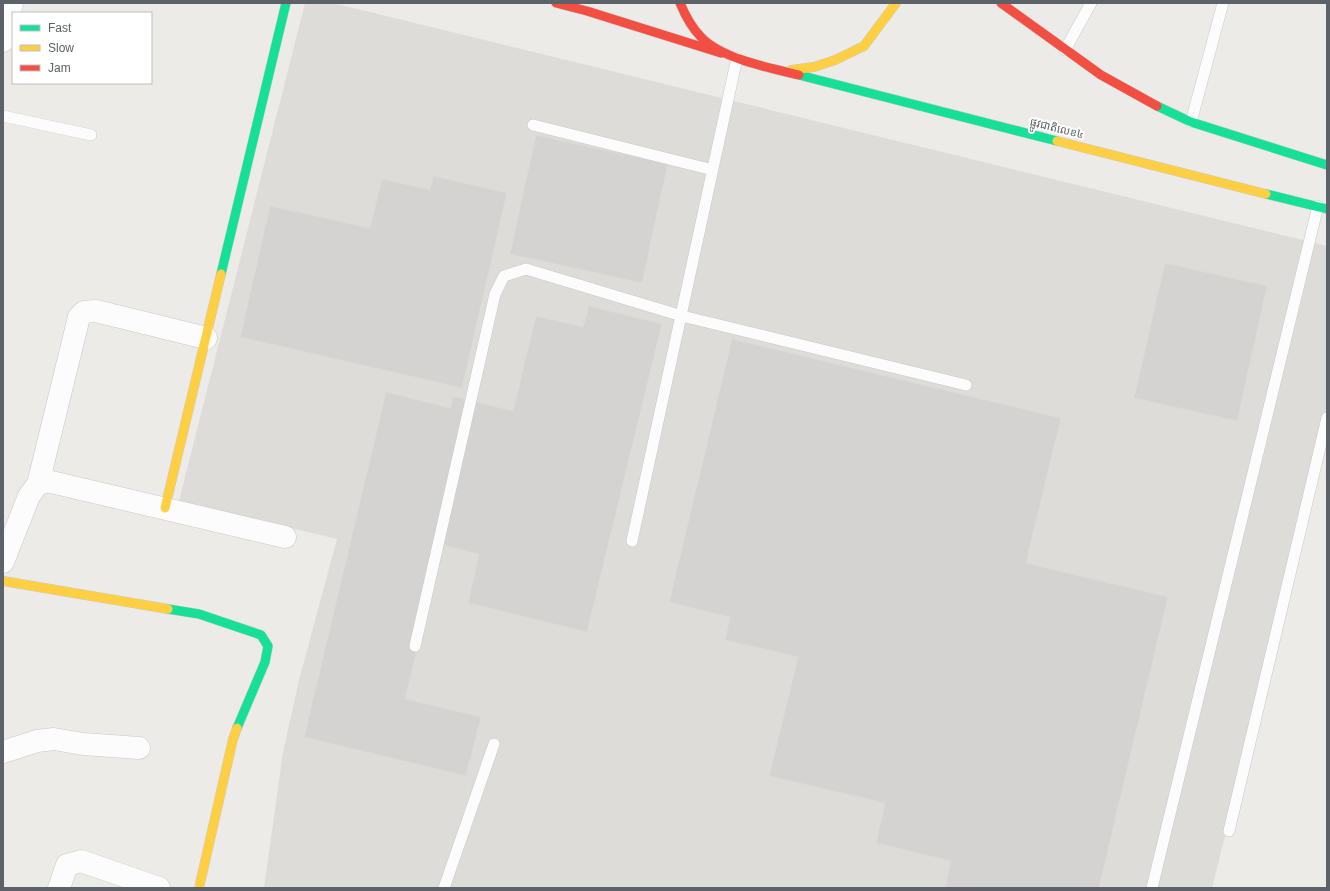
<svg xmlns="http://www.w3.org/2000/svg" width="1330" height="891" viewBox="0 0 1330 891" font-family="Helvetica,'Noto Sans Khmer',sans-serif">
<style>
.industrial{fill:#dedcd9}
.building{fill:#d5d3d1;stroke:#dddad6}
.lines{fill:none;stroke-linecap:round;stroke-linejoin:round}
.lane-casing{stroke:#c8c8c8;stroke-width:12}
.street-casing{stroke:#c8c8c8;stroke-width:23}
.fast-casing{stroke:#c9caca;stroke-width:10}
.slow-casing{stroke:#c9caca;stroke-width:10}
.jam-casing{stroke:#c9caca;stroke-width:10}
.lane{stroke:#fcfcfc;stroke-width:11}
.street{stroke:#fcfcfc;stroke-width:22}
.fast{stroke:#16e098;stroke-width:9}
.slow{stroke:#ffcf43;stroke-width:9}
.jam{stroke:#f24e42;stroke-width:9}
.labels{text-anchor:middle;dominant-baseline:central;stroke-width:4;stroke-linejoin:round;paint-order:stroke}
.street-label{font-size:11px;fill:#5c6267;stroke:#fff}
</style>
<rect width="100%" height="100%" fill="#edebe8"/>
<path class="industrial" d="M305 3H333L1327 246V431L1212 888H264L283 752 299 680 337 539 179 501Z"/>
<path class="building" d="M536 135 668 164 642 283 510 254Z
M433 176 507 193 462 388 240 337 270 206 370 228 382 179 430 190Z
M1165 263 1267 286 1237 421 1134 398Z
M589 306 662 324 587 632 468 603 479 554 443 545 405 699 481 717 466 776 304 737 386 392 450 408 453 396 513 411 536 316 583 327Z
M732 339 1061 418 1026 563 1168 597 1099 888H945L951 861 876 843 885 803 769 776 798 657 725 640 730 617 669 602Z"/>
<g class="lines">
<defs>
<path id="lane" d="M1065 50 1091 3
M3 116 91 135
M1191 122 1223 3
M533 125 713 170
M632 541 737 58
M415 646 495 294 504 276 526 269 682 316 966 385
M1229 831 1327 418
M444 888 494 744
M1152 888 1318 206"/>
<path id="street" d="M3 41 12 3
M38 484 47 481 285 537
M3 562 29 496 38 484 79 317 84 312 96 311 206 338
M3 752 37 741 54 739 83 744 139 748
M59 888 67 865 81 861 159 888"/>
<path id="fast" d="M799 75 1057 141
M1157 106 1191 122 1327 165
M1266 194 1327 209
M221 274 286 3
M168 609 199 614 261 635 268 646 265 662 237 728"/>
<path id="slow" d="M791 70 814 67 835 60 864 46 896 3
M1057 141 1266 194
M165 508 221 274
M3 581 168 609
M199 888 233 739 237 728"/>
<path id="jam" d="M556 3 587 11 721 53
M680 3C685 15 692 28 701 37 722 59 770 68 799 75
M1001 3 1101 75 1157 106"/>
</defs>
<use href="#lane" class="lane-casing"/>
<use href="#street" class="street-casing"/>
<use href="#fast" class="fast-casing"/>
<use href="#slow" class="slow-casing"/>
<use href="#jam" class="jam-casing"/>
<use href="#lane" class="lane"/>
<use href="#street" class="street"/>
<use href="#fast" class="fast"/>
<use href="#slow" class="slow"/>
<use href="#jam" class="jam"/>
</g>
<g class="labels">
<g class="street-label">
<text transform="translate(1057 128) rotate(14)">ផ្លូវជាតិលេខ៤</text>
</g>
</g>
<rect width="1330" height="891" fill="none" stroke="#5c6267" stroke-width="8"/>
<rect x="12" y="12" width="140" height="72" fill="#ffffff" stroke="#bec0c2"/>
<rect x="20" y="25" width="20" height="6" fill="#16e098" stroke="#bec0c2"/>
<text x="48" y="32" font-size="12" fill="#5c6267">Fast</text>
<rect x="20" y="45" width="20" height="6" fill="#ffcf43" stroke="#bec0c2"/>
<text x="48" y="52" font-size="12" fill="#5c6267">Slow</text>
<rect x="20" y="65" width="20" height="6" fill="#f24e42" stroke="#bec0c2"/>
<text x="48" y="72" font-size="12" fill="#5c6267">Jam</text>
</svg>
